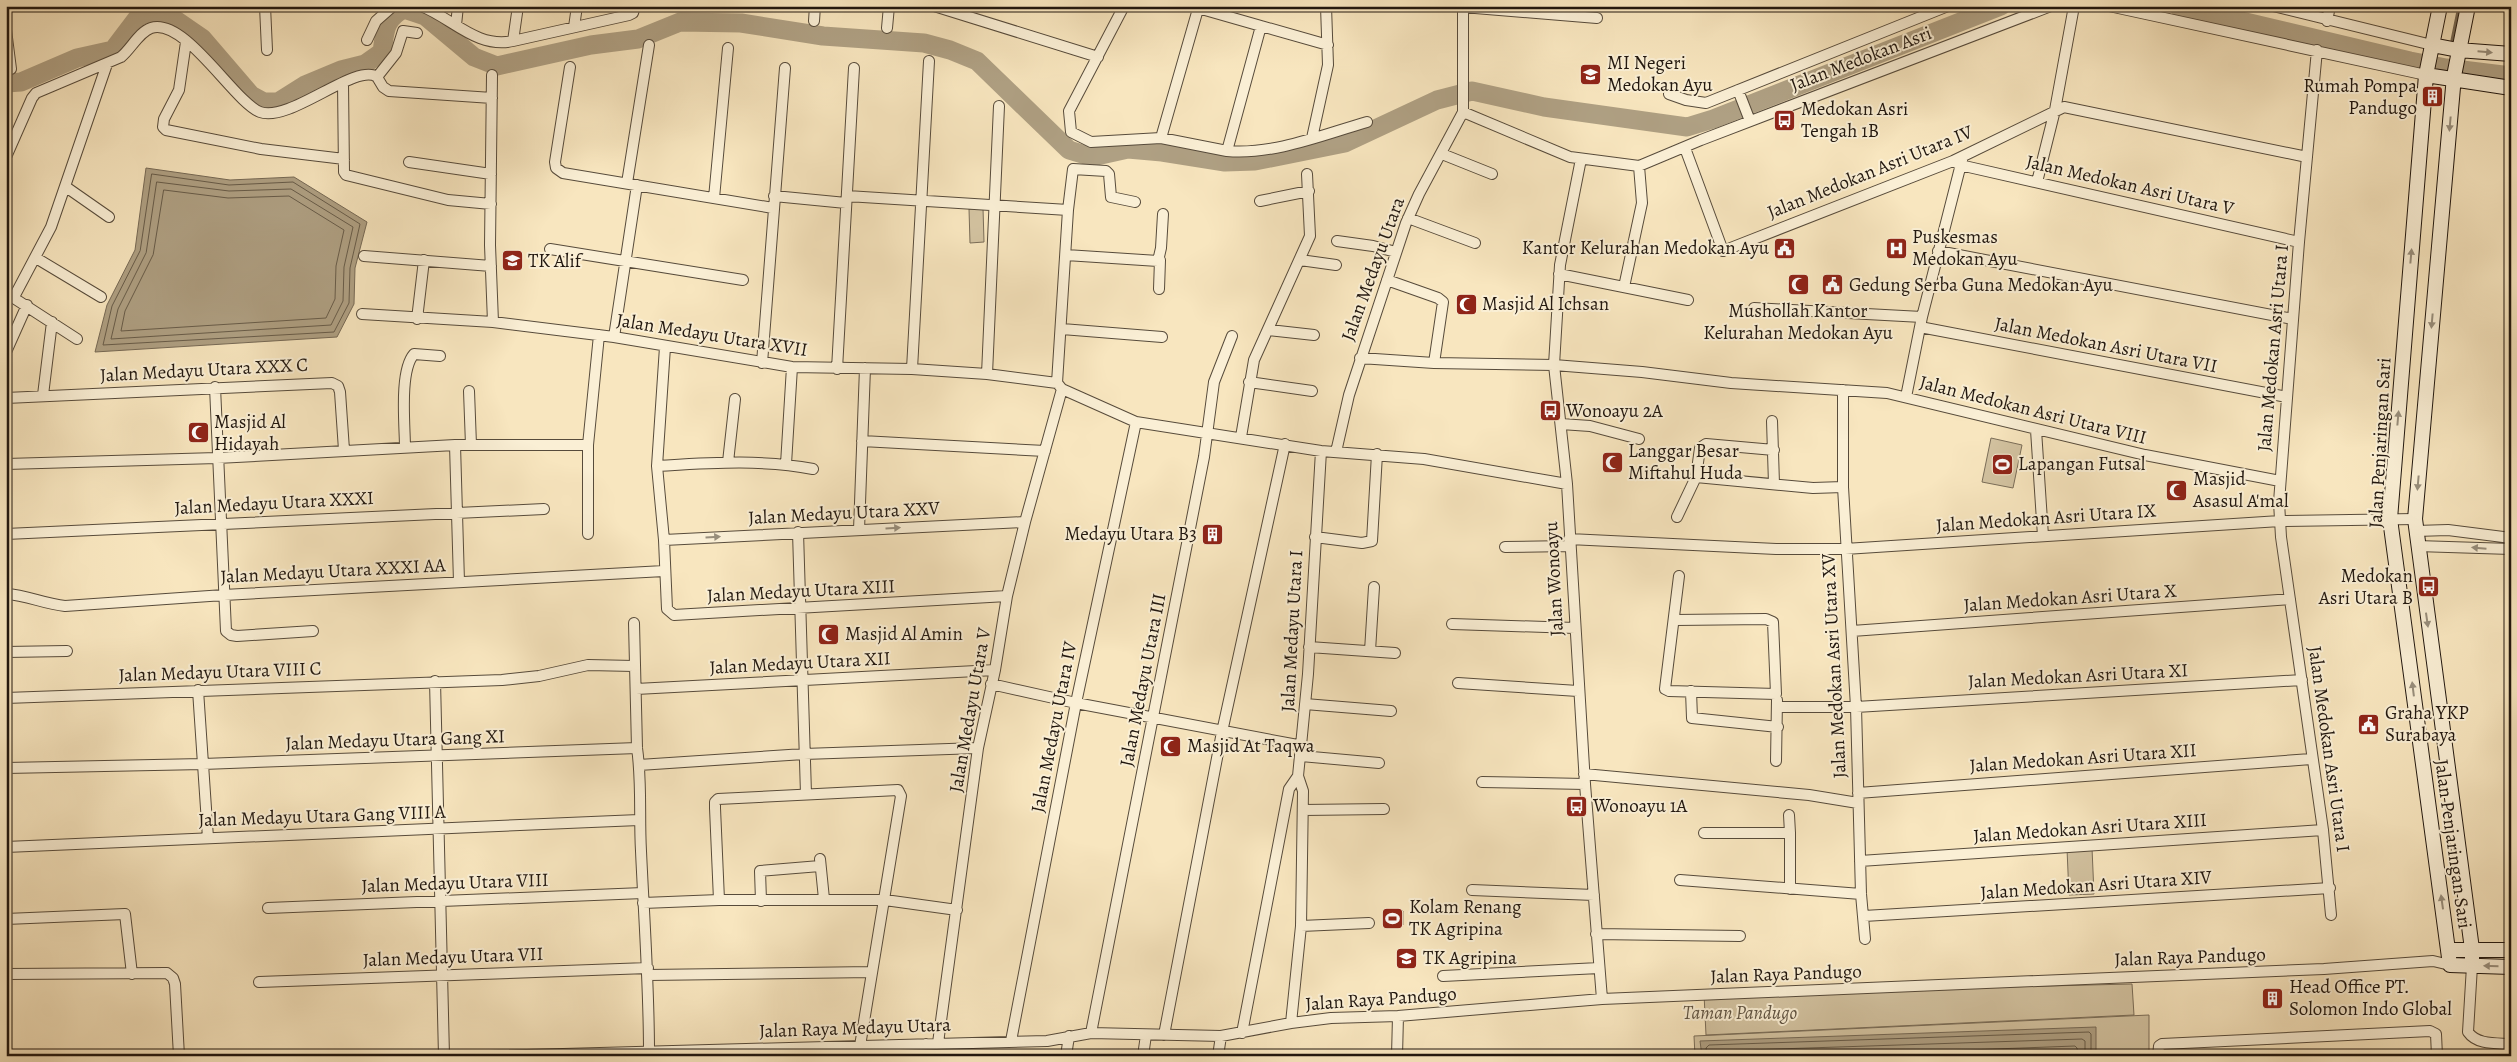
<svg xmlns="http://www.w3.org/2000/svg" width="2517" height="1062" viewBox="0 0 2517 1062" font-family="Alegreya,serif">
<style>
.green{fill:#d3c3a1;stroke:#7a6d58}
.water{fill:#afa083;stroke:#766955}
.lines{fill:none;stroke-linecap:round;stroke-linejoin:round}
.shore{stroke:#685c49;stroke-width:1}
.stream{stroke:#766955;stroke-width:3}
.river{stroke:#afa083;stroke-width:19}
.street-casing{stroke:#574b3b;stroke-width:12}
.secondary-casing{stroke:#21170f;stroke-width:16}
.street{stroke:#faefd5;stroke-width:10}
.secondary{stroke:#faefd5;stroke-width:14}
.oneway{fill:#988e7c}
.labels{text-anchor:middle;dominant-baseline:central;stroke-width:4;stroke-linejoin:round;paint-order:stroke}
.street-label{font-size:19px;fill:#21170f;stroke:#faefd5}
.poi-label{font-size:19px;fill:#21170f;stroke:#faefd5;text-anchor:start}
.park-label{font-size:19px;font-style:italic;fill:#5f5342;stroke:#faefd5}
</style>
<rect width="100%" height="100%" fill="#f8e6bf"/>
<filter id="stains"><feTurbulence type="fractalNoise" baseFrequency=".004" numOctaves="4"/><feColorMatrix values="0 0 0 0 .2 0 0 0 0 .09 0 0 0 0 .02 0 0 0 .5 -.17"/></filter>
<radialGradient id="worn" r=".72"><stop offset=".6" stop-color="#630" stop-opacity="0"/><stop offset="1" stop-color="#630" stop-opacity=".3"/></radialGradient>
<path class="green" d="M983 208 984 242 970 243 969 209Z
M1991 438 2022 445 2013 488 1982 482Z
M2092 848 2094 894 2069 895 2067 849Z
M2132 984 2134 1015 1706 1035 1704 994Z
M2149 1015V1056H1695L1694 1036Z"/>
<path class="water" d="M146 168 230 180 294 177 367 222 355 268 354 304 337 337 95 352 107 305 135 250Z
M1384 911H1403V925H1384Z
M2096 1027V1056H1702L1700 1041Z"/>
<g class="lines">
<path class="shore" d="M152 174 229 185 293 182 360 224 350 268 349 303 334 332 103 345 112 306 140 251Z
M157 182 229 191 291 189 353 227 344 267 343 301 331 325 111 339 118 309 146 253Z
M164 190 228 198 289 196 344 230 336 266 335 299 326 318 121 331 125 311 153 255Z
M1707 1056 1706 1048 1709 1045 2089 1032 2091 1034V1056
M1713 1056 1716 1051 2082 1039 2085 1041V1056
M1808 1056 2075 1046 2077 1048 2078 1056"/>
<path class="stream" d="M2452 40 2459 6"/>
<path class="river" d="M2178 6 2410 61 2446 68 2511 76
M6 83 21 82 77 58 113 50 138 17 151 12 170 16 202 38 251 95 264 102H278L305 85 341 70 365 64 382 52C385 32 384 19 404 9L425 16 474 57 497 66 591 45 638 39 680 22 741 23 823 36 924 43 950 50 977 61 1069 150 1092 157 1128 149 1162 152 1225 162 1255 161 1345 143 1437 100 1472 91 1544 107 1687 127 1713 119 2001 6"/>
<defs>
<path id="street" d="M265 6 267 50
M421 6C452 18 477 49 513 41L518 6
M934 6 1098 57
M1124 6 1069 111 1071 132 1091 142 1161 138 1227 151 1261 26 1191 6
M2109 6 2426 75
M2273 6 2432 45
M1463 7 1597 18
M814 21 815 6
M2327 21 2330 6
M456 25 458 6
M1261 26 1328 45
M574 27 577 6
M887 28 889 6
M6 30 11 69
M367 40 376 21 393 6
M513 41 629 15 633 13 635 6
M186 42 179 90 164 119 163 127 166 130 261 149 344 159
M2317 50 2299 242 2279 502 2281 537 2323 830 2331 915
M570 67 555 162 556 168 563 173 773 208
M492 75 490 245 493 322
M377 77 396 53 403 31 417 33
M343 83 344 172 346 175 448 200 491 204
M1738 90 1750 121
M1669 94 1686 100 1706 103 1948 6
M1463 112 1570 157 1639 166 1701 140 2051 6
M1161 138 1198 9
M1312 138 1328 65 1326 6
M1685 148 1723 251 1953 161 2064 107 2307 157
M1227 151C1274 155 1322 135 1367 122
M1442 154 1492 174
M6 157 32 98 36 93 121 57C131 49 139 32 151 28 185 17 234 102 260 112 290 123 356 62 377 77L383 87 389 91 492 98
M1581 159 1560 265 1554 365 1567 484 1585 784 1602 999
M1953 161 1960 165 2299 242
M409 162 491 174
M2037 182 2055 110 2074 6
M627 183 649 45
M66 187 109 217
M774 196 846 203
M847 196 1068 210
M714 198 728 48
M1260 201 1309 191
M1408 218 1475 243
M1337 241 1373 246 1396 252
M550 249 743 280
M1938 251 2293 319
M1066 255 1158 261 1161 248 1163 214
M364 256 491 266
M36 258 101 297
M1300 260 1336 265
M1559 274 1688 300
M1387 280 1438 298 1443 302 1434 363
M1624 287 1642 203 1639 166
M1159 289 1160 260
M6 293 77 339
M14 297 51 227 107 64
M1754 308 1922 317
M362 314 493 322 614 337 792 367 912 369 987 374 1057 383
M417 319 424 260
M1920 327 2287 397
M1062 329 1162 337
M1269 330 1314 335
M614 337 637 185
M665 347 657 466 664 540 667 609 674 615 1007 596
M6 352 27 305
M1360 358 1434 363 1554 365 1642 372 1731 383 1887 393 2145 455 2280 481
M762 363 785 68
M837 369 854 68
M912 369 929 61
M987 374 999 106
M1249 382 1312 391
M1057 383 1068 210 1073 169 1106 171 1109 174 1111 197 1135 202
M1058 384 1062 389 1136 422 1321 451 1424 459 1567 484
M215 387 226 631 231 635 237 636 313 631
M1843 390V487L1856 707 1861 894 1865 939
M469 391 471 445
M43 395 52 322
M1906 397 1922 317 1962 160
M6 398 332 383 338 386 340 392 344 450
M1772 421 1774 484
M1561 424 1590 426 1639 439
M2036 430 2043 536
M1241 437 1254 360 1310 236 1307 174
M862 441 1045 451
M455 445 459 582
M405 448C405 426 399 371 414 354L440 356
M1336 452 1349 395 1406 223 1419 194 1463 112V6
M728 462 735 399
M6 464 217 458 455 445H588
M786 464 792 367
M657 466C709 463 762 459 813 469
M1696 477 1813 488 1843 487
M1677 517 1696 477 1700 448 1706 444 1774 450
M859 530 865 368
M2416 531 2448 530 2511 538
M798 532 806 794
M6 534 544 509
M588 534V445L599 335
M1315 537 1362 543 1372 541 1377 454
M1569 539 1776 549H1845L2280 521 2415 519
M664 540 1025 522
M2417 546 2511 549
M1505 547 1569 546
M6 594C27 595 44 604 65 606L224 595 664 571
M1675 620 1766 619 1773 622 1776 694 1669 691 1665 689 1679 576
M634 623 637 748C642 782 639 817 641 851 644 918 649 985 649 1052
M1452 624 1575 628
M1852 631 2290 599
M1309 647 1395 653
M1370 651 1374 587
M6 652 67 651
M435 681 444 1056
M1458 683 1578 691
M991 684 1076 703 1303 746
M636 689 995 670
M198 690 208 838
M1691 691 1692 718 1778 727
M6 698 502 680 539 676 588 665 634 666
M1305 704 1391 711
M1777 707H1856L2302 680
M1301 756 1379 763
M1776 761 1777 700
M639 765 804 754 978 748
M6 768 203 764 637 748
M1584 774 1809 795 1858 803
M1482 782 1585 784
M1858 793 2311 759
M1303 810 1384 809
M1789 815 1790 833
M1704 833H1790V889
M6 847 639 820
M820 859 824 899
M1860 861 2323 830
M1680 880 1861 894
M1472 890 1594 895
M719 900 715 808V802L718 799 898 790 901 796 860 1046
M761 901 760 871 820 866
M643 903 719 900H885L957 910
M268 908 643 893
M1864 916 2330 888
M6 919 125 914 132 974
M1301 926 1369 923
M1596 934 1740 936
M2472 966 2468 1032C2477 1045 2496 1043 2511 1044
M6 974 167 973 173 978 175 984 179 1056
M648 975 872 972
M1443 976 1599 968
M259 982 648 968
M1291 1023 1301 926 1303 791 1298 776 1308 674 1321 451
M1091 1033 1204 457 1214 382 1232 336
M1242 1033 1289 789 1298 776
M1164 1035 1222 732 1285 444
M1011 1041 1076 703 1136 422
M938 1043 978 748 995 670 1007 596 1025 522 1062 389
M926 1044V1056
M489 1056 1047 1041 1091 1033 1221 1036 1291 1023 1331 1018 1398 1016 1602 999 2324 969 2433 961 2450 965
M1066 1056 1069 1036
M1143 1056 1146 1035
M1218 1056 1221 1036
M1397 1056 1398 1016
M2158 1056 2159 1046 2162 1044 2430 1031 2436 1034 2437 1056"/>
<path id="secondary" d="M2440 6 2426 75 2390 519 2450 965 2511 967
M2468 6 2454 76 2415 519 2472 949V966
M2432 45 2458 50 2511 54
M2426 75 2511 88
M2448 950H2511"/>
</defs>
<use href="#street" class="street-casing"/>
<use href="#secondary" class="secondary-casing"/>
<use href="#street" class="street"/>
<use href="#secondary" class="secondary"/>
</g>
<defs><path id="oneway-solid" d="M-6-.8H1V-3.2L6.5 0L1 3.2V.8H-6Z" transform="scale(1.25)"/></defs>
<g class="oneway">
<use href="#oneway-solid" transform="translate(2485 52) rotate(5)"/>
<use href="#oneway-solid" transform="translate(2450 124) rotate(95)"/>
<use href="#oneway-solid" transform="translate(2411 256) rotate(-85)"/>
<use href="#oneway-solid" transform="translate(2432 321) rotate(95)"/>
<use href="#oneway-solid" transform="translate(2398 418) rotate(-85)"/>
<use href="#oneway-solid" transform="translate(2418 483) rotate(95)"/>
<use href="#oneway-solid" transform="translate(893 528) rotate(-3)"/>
<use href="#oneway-solid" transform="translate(713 537) rotate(-4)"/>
<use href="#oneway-solid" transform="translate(2479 548) rotate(-175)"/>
<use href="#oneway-solid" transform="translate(2427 620) rotate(82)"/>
<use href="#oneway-solid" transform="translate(2413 689) rotate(-97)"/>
<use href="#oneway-solid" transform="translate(2442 902) rotate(-98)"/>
<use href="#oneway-solid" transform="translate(2491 966) rotate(-179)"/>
</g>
<defs>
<symbol id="school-square" viewBox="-11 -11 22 22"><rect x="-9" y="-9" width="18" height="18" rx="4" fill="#8f2418" stroke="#faefd5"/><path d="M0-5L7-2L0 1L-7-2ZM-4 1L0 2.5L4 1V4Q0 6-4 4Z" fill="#fff"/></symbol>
<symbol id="building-square" viewBox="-11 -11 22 22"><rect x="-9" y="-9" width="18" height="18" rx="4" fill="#8f2418" stroke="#faefd5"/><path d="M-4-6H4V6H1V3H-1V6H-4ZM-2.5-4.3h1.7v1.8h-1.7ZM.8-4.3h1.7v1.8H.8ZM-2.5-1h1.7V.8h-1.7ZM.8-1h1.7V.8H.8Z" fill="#fff"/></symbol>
<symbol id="bus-square" viewBox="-11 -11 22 22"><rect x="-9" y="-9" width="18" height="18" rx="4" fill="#8f2418" stroke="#faefd5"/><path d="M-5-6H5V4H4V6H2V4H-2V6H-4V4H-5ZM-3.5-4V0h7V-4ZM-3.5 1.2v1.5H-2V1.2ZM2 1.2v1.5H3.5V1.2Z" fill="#fff"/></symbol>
<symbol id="civic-square" viewBox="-11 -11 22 22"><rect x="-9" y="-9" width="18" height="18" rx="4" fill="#8f2418" stroke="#faefd5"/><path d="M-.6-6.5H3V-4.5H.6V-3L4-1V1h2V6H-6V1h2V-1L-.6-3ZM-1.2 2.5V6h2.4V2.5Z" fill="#fff"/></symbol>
<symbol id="hospital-square" viewBox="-11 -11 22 22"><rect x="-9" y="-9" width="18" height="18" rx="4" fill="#8f2418" stroke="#faefd5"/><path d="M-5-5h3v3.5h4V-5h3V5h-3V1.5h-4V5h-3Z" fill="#fff"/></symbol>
<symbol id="mosque-square" viewBox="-11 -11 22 22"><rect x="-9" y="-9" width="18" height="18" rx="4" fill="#8f2418" stroke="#faefd5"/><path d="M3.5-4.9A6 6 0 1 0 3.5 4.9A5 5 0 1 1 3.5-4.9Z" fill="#fff"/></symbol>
<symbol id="stadium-square" viewBox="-11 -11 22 22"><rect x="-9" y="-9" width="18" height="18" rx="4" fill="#8f2418" stroke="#faefd5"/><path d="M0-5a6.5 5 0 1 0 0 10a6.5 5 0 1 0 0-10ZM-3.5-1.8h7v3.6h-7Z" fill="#fff"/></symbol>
</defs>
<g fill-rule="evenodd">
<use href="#school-square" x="1578" y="62" width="25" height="25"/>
<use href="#building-square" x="2420" y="84" width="25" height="25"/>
<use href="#bus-square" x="1772" y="108" width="25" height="25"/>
<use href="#civic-square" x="1772" y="236" width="25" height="25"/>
<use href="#hospital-square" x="1884" y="236" width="25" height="25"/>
<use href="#school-square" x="500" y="248" width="25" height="25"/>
<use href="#mosque-square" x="1786" y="272" width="25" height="25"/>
<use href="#civic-square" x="1820" y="272" width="25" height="25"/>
<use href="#mosque-square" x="1454" y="292" width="25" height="25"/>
<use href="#bus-square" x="1538" y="398" width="25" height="25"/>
<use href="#mosque-square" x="186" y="420" width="25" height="25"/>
<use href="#mosque-square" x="1600" y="450" width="25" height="25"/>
<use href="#stadium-square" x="1990" y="452" width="25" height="25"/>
<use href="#mosque-square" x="2164" y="478" width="25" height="25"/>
<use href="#building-square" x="1200" y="522" width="25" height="25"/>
<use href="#bus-square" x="2416" y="574" width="25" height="25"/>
<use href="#mosque-square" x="816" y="622" width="25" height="25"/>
<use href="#civic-square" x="2356" y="712" width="25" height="25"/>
<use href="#mosque-square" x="1158" y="734" width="25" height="25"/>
<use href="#bus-square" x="1564" y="794" width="25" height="25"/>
<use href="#stadium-square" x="1380" y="906" width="25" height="25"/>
<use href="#school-square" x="1394" y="946" width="25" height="25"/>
<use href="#building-square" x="2260" y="986" width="25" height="25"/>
</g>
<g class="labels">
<g class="street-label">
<text transform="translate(1861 59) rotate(-21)">Jalan Medokan Asri</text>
<text transform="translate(1870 172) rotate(-22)">Jalan Medokan Asri Utara IV</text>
<text transform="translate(2130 185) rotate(13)">Jalan Medokan Asri Utara V</text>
<text transform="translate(1373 269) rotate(-70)">Jalan Medayu Utara</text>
<text transform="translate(712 335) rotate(9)">Jalan Medayu Utara XVII</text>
<text transform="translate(2106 345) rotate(11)">Jalan Medokan Asri Utara VII</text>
<text transform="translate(2273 348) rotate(-85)">Jalan Medokan Asri Utara I</text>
<text transform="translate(204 370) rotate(-3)">Jalan Medayu Utara XXX C</text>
<text transform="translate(2033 410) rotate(14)">Jalan Medokan Asri Utara VIII</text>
<text transform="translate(2380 443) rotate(-87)">Jalan Penjaringan Sari</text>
<text transform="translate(274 503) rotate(-3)">Jalan Medayu Utara XXXI</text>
<text transform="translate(844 513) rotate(-3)">Jalan Medayu Utara XXV</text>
<text transform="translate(2046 518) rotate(-4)">Jalan Medokan Asri Utara IX</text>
<text transform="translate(333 571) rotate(-3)">Jalan Medayu Utara XXXI AA</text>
<text transform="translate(1554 579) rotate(-93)">Jalan Wonoayu</text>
<text transform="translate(801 591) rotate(-3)">Jalan Medayu Utara XIII</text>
<text transform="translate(2070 598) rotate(-4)">Jalan Medokan Asri Utara X</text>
<text transform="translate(1292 631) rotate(-87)">Jalan Medayu Utara I</text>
<text transform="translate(800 663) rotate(-3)">Jalan Medayu Utara XII</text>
<text transform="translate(1834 666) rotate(-93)">Jalan Medokan Asri Utara XV</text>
<text transform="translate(220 672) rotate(-2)">Jalan Medayu Utara VIII C</text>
<text transform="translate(2078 676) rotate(-3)">Jalan Medokan Asri Utara XI</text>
<text transform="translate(1143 680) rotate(-79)">Jalan Medayu Utara III</text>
<text transform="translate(970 710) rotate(-80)">Jalan Medayu Utara V</text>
<text transform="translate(1054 727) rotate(-79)">Jalan Medayu Utara IV</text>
<text transform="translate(395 740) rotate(-2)">Jalan Medayu Utara Gang XI</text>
<text transform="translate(2329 749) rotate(82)">Jalan Medokan Asri Utara I</text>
<text transform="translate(2083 758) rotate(-4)">Jalan Medokan Asri Utara XII</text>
<text transform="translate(322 816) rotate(-2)">Jalan Medayu Utara Gang VIII A</text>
<text transform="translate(2090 828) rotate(-4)">Jalan Medokan Asri Utara XIII</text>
<text transform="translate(2453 844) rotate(82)">Jalan Penjaringan Sari</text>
<text transform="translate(455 883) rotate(-2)">Jalan Medayu Utara VIII</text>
<text transform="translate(2096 885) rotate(-4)">Jalan Medokan Asri Utara XIV</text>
<text transform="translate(453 957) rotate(-2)">Jalan Medayu Utara VII</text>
<text transform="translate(2190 957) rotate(-2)">Jalan Raya Pandugo</text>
<text transform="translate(1786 974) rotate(-2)">Jalan Raya Pandugo</text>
<text transform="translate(1381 999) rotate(-4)">Jalan Raya Pandugo</text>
<text transform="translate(855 1028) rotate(-2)">Jalan Raya Medayu Utara</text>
</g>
<g class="poi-label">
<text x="1607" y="63">MI Negeri<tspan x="1607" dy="22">Medokan Ayu</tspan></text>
<text x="2417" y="86" text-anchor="end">Rumah Pompa<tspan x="2417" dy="22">Pandugo</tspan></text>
<text x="1801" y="109">Medokan Asri<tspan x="1801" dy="22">Tengah 1B</tspan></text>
<text x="1912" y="237">Puskesmas<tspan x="1912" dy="22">Medokan Ayu</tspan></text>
<text x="1769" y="248" text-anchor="end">Kantor Kelurahan Medokan Ayu</text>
<text x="528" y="261">TK Alif</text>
<text x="1849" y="285">Gedung Serba Guna Medokan Ayu</text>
<text x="1482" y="304">Masjid Al Ichsan</text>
<text x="1798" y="311" text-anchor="middle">Mushollah Kantor<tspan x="1798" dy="22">Kelurahan Medokan Ayu</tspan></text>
<text x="1566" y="411">Wonoayu 2A</text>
<text x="214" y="422">Masjid Al<tspan x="214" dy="22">Hidayah</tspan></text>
<text x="1628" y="451">Langgar Besar<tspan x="1628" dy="22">Miftahul Huda</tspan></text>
<text x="2018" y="464">Lapangan Futsal</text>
<text x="2193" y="479">Masjid<tspan x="2193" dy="22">Asasul A'mal</tspan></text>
<text x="1197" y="534" text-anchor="end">Medayu Utara B3</text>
<text x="2413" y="576" text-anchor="end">Medokan<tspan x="2413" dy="22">Asri Utara B</tspan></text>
<text x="845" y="634">Masjid Al Amin</text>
<text x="2385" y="713">Graha YKP<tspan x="2385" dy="22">Surabaya</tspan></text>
<text x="1187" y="746">Masjid At Taqwa</text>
<text x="1593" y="806">Wonoayu 1A</text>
<text x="1409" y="907">Kolam Renang<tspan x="1409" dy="22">TK Agripina</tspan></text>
<text x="1423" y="958">TK Agripina</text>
<text x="2289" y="987">Head Office PT.<tspan x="2289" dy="22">Solomon Indo Global</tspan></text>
</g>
<g class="park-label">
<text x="1740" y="1013">Taman Pandugo</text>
</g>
</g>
<rect width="2517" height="1062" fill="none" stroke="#f8e6bf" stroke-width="25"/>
<rect x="8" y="8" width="2502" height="1047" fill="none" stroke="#21170f" stroke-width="2.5"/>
<rect x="12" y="12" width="2492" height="1037" fill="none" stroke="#21170f"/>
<rect width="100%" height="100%" filter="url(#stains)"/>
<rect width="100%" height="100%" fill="url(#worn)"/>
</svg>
